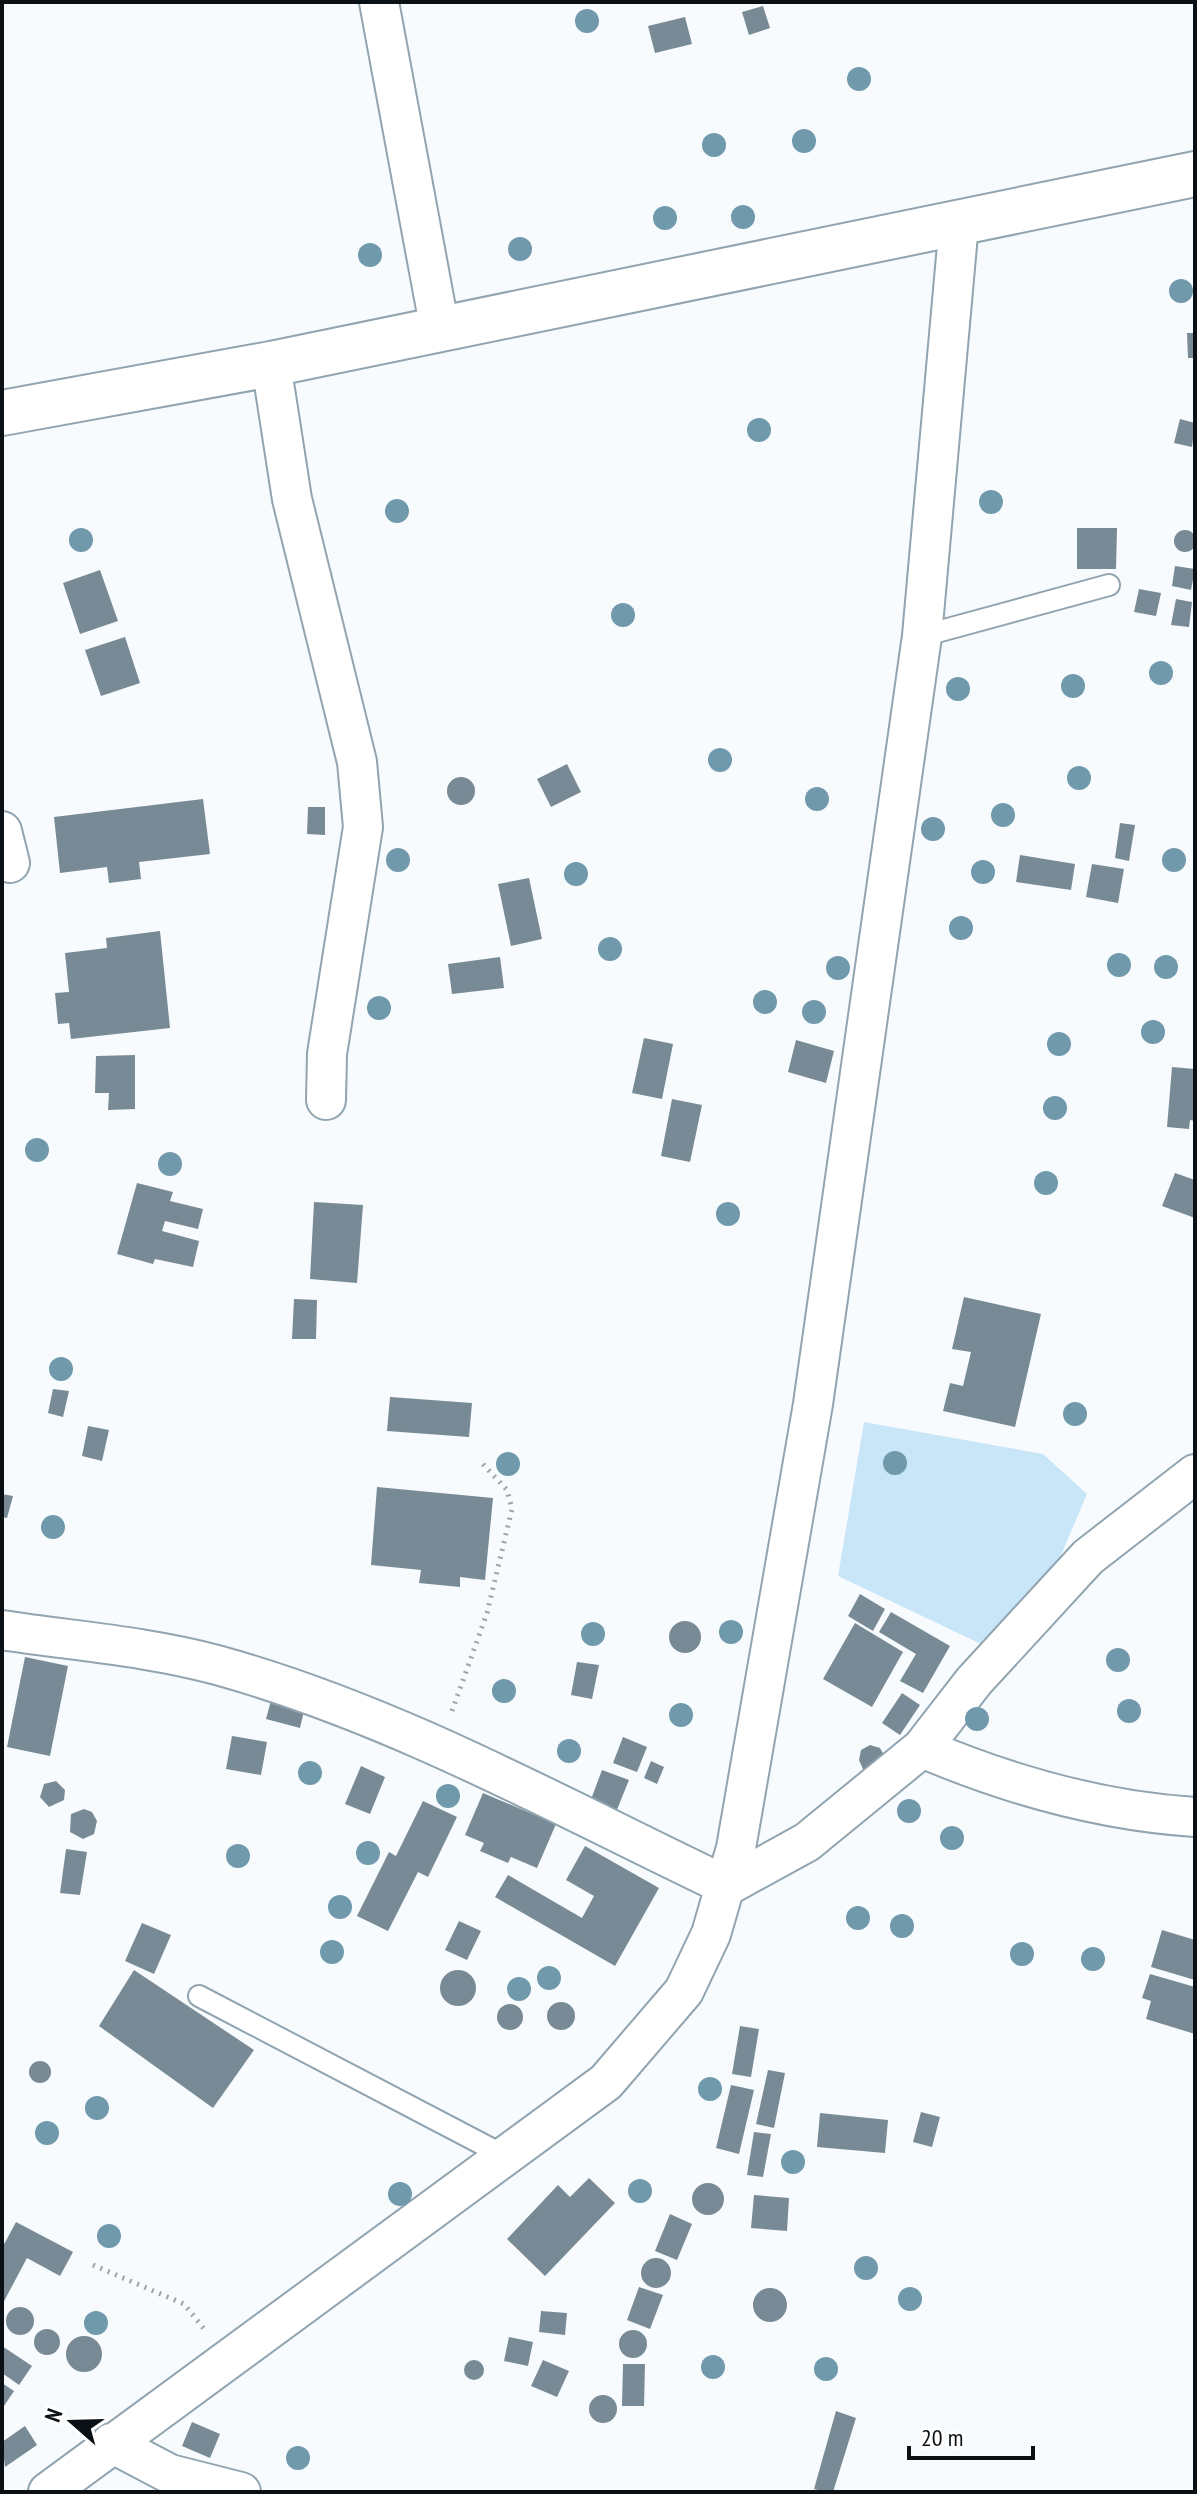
<svg xmlns="http://www.w3.org/2000/svg" width="1197" height="2494" viewBox="0 0 1197 2494" font-family="'PT Sans Narrow',sans-serif">
<style>
.green{fill:#c9e6f9}
.building{fill:#788a95}
.lines{fill:none;stroke-linecap:round;stroke-linejoin:round}
.lane-casing{stroke:#91a4b0;stroke-width:24}
.street-casing{stroke:#91a4b0;stroke-width:42}
.secondary-casing{stroke:#91a4b0;stroke-width:48}
.path{stroke:#9fa4a7;stroke-width:5;stroke-dasharray:2 6;stroke-linecap:butt}
.lane{stroke:#fff;stroke-width:20}
.street{stroke:#fff;stroke-width:38}
.secondary{stroke:#fff;stroke-width:44}
.tree{fill:#7099ab}
</style>
<rect width="100%" height="100%" fill="#f7fbfd"/>
<path class="green" d="M864 1422 1043 1454 1087 1494 1045 1593 983 1645 838 1576Z"/>
<path class="building" d="M763 6 770 28 749 35 742 12Z
M685 17 692 44 655 53 648 26Z
M1187 333H1195V358H1188Z
M1180 419 1195 423 1192 447 1174 443Z
M1077 528H1117L1116 569H1077Z
M1174 541a11 11 0 1 1 22 0a11 11 0 1 1-22 0Z
M1175 566 1195 569 1191 590 1172 586Z
M100 570 118 621 80 634 63 583Z
M1139 589 1161 593 1156 616 1134 612Z
M1176 599 1192 602 1189 627 1171 625Z
M125 637 140 683 101 696 85 650Z
M567 764 581 792 551 807 537 779Z
M447 791a14 14 0 1 1 28 0a14 14 0 1 1-28 0Z
M203 799 210 854 139 862 141 879 109 883 107 867 60 873 54 817Z
M308 807H325V835L307 834Z
M1120 823 1135 825 1129 861 1115 858Z
M1020 855 1075 864 1071 890 1016 882Z
M1092 864 1124 869 1118 903 1086 897Z
M529 878 542 939 511 946 498 884Z
M160 931 170 1028 71 1039 69 1023 58 1024 55 993 69 992 65 953 107 948 106 938Z
M500 957 504 988 452 994 448 964Z
M644 1038 673 1044 662 1099 632 1093Z
M796 1040 834 1051 826 1083 788 1072Z
M135 1055V1109L108 1110 109 1093H95L96 1056Z
M1172 1067 1195 1069V1121L1190 1120 1189 1129 1167 1127Z
M672 1099 702 1105 690 1162 661 1156Z
M1175 1173 1195 1180V1218L1162 1206Z
M137 1183 173 1192 170 1201 203 1209 198 1229 165 1221 162 1231 199 1241 193 1267 155 1259 153 1264 117 1254Z
M314 1202 363 1205 357 1283 310 1279Z
M964 1297 1041 1314 1015 1427 943 1411 950 1383 963 1386 971 1352 952 1349Z
M294 1299 317 1300 316 1339H292Z
M53 1389 69 1391 63 1417 48 1413Z
M390 1397 472 1403 469 1437 387 1431Z
M88 1426 109 1430 102 1461 82 1456Z
M377 1487 493 1498 485 1580 460 1577V1587L419 1583 421 1570 371 1565Z
M2 1494 13 1496 7 1518 2 1517Z
M860 1594 885 1609 873 1631 848 1616Z
M891 1612 950 1646 923 1693 900 1681 916 1654 879 1632Z
M669 1637a16 16 0 1 1 32 0a16 16 0 1 1-32 0Z
M855 1623 903 1652 872 1707 823 1679Z
M25 1657 68 1666 50 1756 7 1747Z
M577 1662 599 1665 592 1699 571 1695Z
M273 1693 306 1702 300 1728 266 1719Z
M902 1693 920 1705 900 1735 882 1723Z
M232 1736 267 1742 261 1775 226 1769Z
M623 1737 647 1747 637 1772 613 1763Z
M870 1745 880 1748 885 1757 873 1772 863 1769 859 1760 861 1750Z
M651 1761 664 1767 657 1784 644 1778Z
M361 1766 385 1777 370 1814 345 1804Z
M602 1770 629 1780 616 1812 590 1802Z
M56 1781 65 1790 64 1800 49 1807 40 1797 44 1784Z
M483 1793 556 1824 537 1868 511 1857 508 1863 480 1851 484 1843 465 1835Z
M423 1801 457 1817 428 1877 418 1872 388 1931 357 1916 389 1852 396 1856Z
M84 1809 92 1812 97 1821 94 1834 83 1839 70 1832 71 1814Z
M585 1846 659 1888 615 1966 495 1897 508 1875 582 1918 594 1896 566 1880Z
M66 1849 87 1852 80 1895 60 1893Z
M459 1921 481 1931 467 1960 445 1950Z
M142 1923 171 1935 154 1974 125 1961Z
M1162 1930 1195 1940V1980L1151 1967Z
M134 1970 254 2050 213 2108 99 2026Z
M440 1988a18 18 0 1 1 36 0a18 18 0 1 1-36 0Z
M1150 1974 1195 1987V2034L1146 2019 1151 2001 1142 1998Z
M547 2016a14 14 0 1 1 28 0a14 14 0 1 1-28 0Z
M497 2017a13 13 0 1 1 26 0a13 13 0 1 1-26 0Z
M740 2026 759 2029 751 2077 732 2074Z
M29 2072a11 11 0 1 1 22 0a11 11 0 1 1-22 0Z
M768 2070 785 2073 774 2128 756 2124Z
M731 2085 754 2090 739 2154 716 2148Z
M921 2112 940 2117 932 2147 913 2142Z
M820 2113 888 2120 885 2153 817 2147Z
M754 2132 771 2134 763 2177 747 2175Z
M589 2178 615 2203 545 2276 507 2239 558 2185 570 2197Z
M692 2199a16 16 0 1 1 32 0a16 16 0 1 1-32 0Z
M754 2195 789 2198 787 2231 751 2228Z
M670 2214 692 2224 677 2260 655 2251Z
M16 2222 73 2252 60 2276 27 2258 2 2305V2248Z
M641 2273a15 15 0 1 1 30 0a15 15 0 1 1-30 0Z
M639 2287 663 2295 650 2329 627 2320Z
M753 2305a17 17 0 1 1 34 0a17 17 0 1 1-34 0Z
M6 2321a14 14 0 1 1 28 0a14 14 0 1 1-28 0Z
M541 2311 567 2313 565 2335 539 2332Z
M34 2342a13 13 0 1 1 26 0a13 13 0 1 1-26 0Z
M619 2344a14 14 0 1 1 28 0a14 14 0 1 1-28 0Z
M66 2354a18 18 0 1 1 36 0a18 18 0 1 1-36 0Z
M509 2337 533 2342 528 2366 504 2361Z
M2 2346 32 2366 19 2385 2 2373Z
M464 2370a10 10 0 1 1 20 0a10 10 0 1 1-20 0Z
M543 2360 569 2371 557 2397 531 2386Z
M623 2364H645L644 2406H622Z
M2 2383 14 2391 2 2409Z
M589 2409a14 14 0 1 1 28 0a14 14 0 1 1-28 0Z
M836 2411 856 2418 833 2492H826L814 2489Z
M192 2422 220 2434 210 2458 182 2446Z
M25 2426 37 2445 5 2467 2 2442Z"/>
<g class="lines">
<defs>
<path id="lane" d="M922 636 1109 585
M199 1996 505 2156"/>
<path id="street" d="M379 2 440 330
M271 364 292 499 357 762 363 827 327 1054 326 1100
M2 831 10 863
M2 1630C73 1641 147 1646 217 1665 397 1715 559 1806 727 1886L807 1842 922 1748C1009 1785 1101 1811 1195 1817
M922 1748 974 1681 1088 1557 1195 1474
M111 2443 170 2474 241 2492
M48 2492 606 2082 684 1991 711 1934 736 1848 813 1404 922 636 959 223"/>
<path id="secondary" d="M2 413 271 364 1195 174"/>
</defs>
<use href="#lane" class="lane-casing"/>
<use href="#street" class="street-casing"/>
<use href="#secondary" class="secondary-casing"/>
<path class="path" d="M452 1711 487 1613 512 1509 507 1490 481 1462
M93 2265 184 2304 205 2330"/>
<use href="#lane" class="lane"/>
<use href="#street" class="street"/>
<use href="#secondary" class="secondary"/>
</g>
<g class="tree">
<circle cx="587" cy="21" r="12"/>
<circle cx="859" cy="79" r="12"/>
<circle cx="804" cy="141" r="12"/>
<circle cx="714" cy="145" r="12"/>
<circle cx="743" cy="217" r="12"/>
<circle cx="665" cy="218" r="12"/>
<circle cx="520" cy="249" r="12"/>
<circle cx="370" cy="255" r="12"/>
<circle cx="1181" cy="291" r="12"/>
<circle cx="759" cy="430" r="12"/>
<circle cx="991" cy="502" r="12"/>
<circle cx="397" cy="511" r="12"/>
<circle cx="81" cy="540" r="12"/>
<circle cx="623" cy="615" r="12"/>
<circle cx="1161" cy="673" r="12"/>
<circle cx="1073" cy="686" r="12"/>
<circle cx="958" cy="689" r="12"/>
<circle cx="720" cy="760" r="12"/>
<circle cx="1079" cy="778" r="12"/>
<circle cx="817" cy="799" r="12"/>
<circle cx="1003" cy="815" r="12"/>
<circle cx="933" cy="829" r="12"/>
<circle cx="398" cy="860" r="12"/>
<circle cx="1174" cy="860" r="12"/>
<circle cx="983" cy="872" r="12"/>
<circle cx="576" cy="874" r="12"/>
<circle cx="961" cy="928" r="12"/>
<circle cx="610" cy="949" r="12"/>
<circle cx="1119" cy="965" r="12"/>
<circle cx="1166" cy="967" r="12"/>
<circle cx="838" cy="968" r="12"/>
<circle cx="765" cy="1002" r="12"/>
<circle cx="379" cy="1008" r="12"/>
<circle cx="814" cy="1012" r="12"/>
<circle cx="1153" cy="1032" r="12"/>
<circle cx="1059" cy="1044" r="12"/>
<circle cx="1055" cy="1108" r="12"/>
<circle cx="37" cy="1150" r="12"/>
<circle cx="170" cy="1164" r="12"/>
<circle cx="1046" cy="1183" r="12"/>
<circle cx="728" cy="1214" r="12"/>
<circle cx="61" cy="1369" r="12"/>
<circle cx="1075" cy="1414" r="12"/>
<circle cx="895" cy="1463" r="12"/>
<circle cx="508" cy="1464" r="12"/>
<circle cx="53" cy="1527" r="12"/>
<circle cx="731" cy="1632" r="12"/>
<circle cx="593" cy="1634" r="12"/>
<circle cx="1118" cy="1660" r="12"/>
<circle cx="504" cy="1691" r="12"/>
<circle cx="1129" cy="1711" r="12"/>
<circle cx="681" cy="1715" r="12"/>
<circle cx="977" cy="1719" r="12"/>
<circle cx="569" cy="1751" r="12"/>
<circle cx="310" cy="1773" r="12"/>
<circle cx="448" cy="1796" r="12"/>
<circle cx="909" cy="1811" r="12"/>
<circle cx="952" cy="1838" r="12"/>
<circle cx="368" cy="1853" r="12"/>
<circle cx="238" cy="1856" r="12"/>
<circle cx="340" cy="1907" r="12"/>
<circle cx="858" cy="1918" r="12"/>
<circle cx="902" cy="1926" r="12"/>
<circle cx="332" cy="1952" r="12"/>
<circle cx="1022" cy="1954" r="12"/>
<circle cx="1093" cy="1959" r="12"/>
<circle cx="549" cy="1978" r="12"/>
<circle cx="519" cy="1989" r="12"/>
<circle cx="710" cy="2089" r="12"/>
<circle cx="97" cy="2108" r="12"/>
<circle cx="47" cy="2133" r="12"/>
<circle cx="793" cy="2162" r="12"/>
<circle cx="640" cy="2191" r="12"/>
<circle cx="400" cy="2194" r="12"/>
<circle cx="109" cy="2236" r="12"/>
<circle cx="866" cy="2268" r="12"/>
<circle cx="910" cy="2299" r="12"/>
<circle cx="96" cy="2323" r="12"/>
<circle cx="713" cy="2367" r="12"/>
<circle cx="826" cy="2369" r="12"/>
<circle cx="298" cy="2458" r="12"/>
</g>
<rect width="1197" height="2494" fill="none" stroke="#0a1014" stroke-width="8"/>
<g transform="translate(72 2422) rotate(290)" stroke="#ffffff" stroke-width="6" paint-order="stroke">
<path d="M0-6L14 30L0 20L-14 30Z" fill="#0a1014"/>
<text y="-12" font-size="22" font-weight="bold" text-anchor="middle" fill="#0a1014">N</text>
</g>
<path d="M909 2446v12h124v-12" fill="none" stroke="#0a1014" stroke-width="4"/>
<text x="921" y="2446" font-size="24" fill="#0a1014" stroke="#ffffff" stroke-width="6" paint-order="stroke">20 m</text>
</svg>
